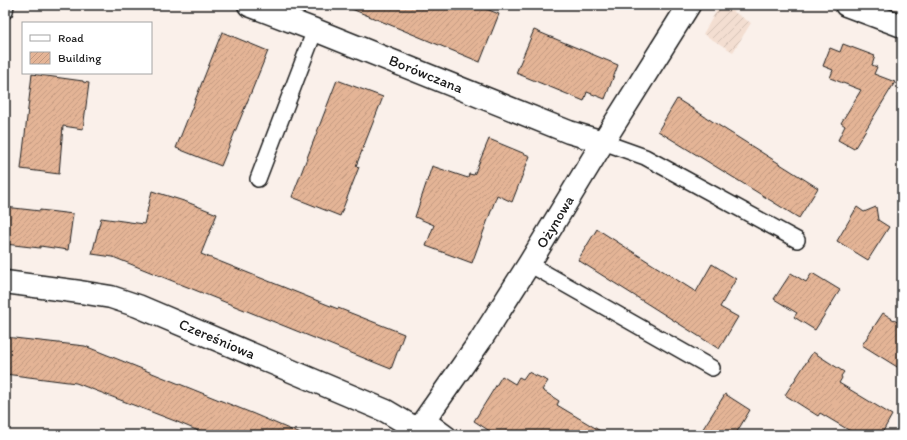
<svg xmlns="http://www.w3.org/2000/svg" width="907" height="440" viewBox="0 0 907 440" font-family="Itim,sans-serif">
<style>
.industrial{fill:url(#industrial-furrows)}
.building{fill:url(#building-hatch);stroke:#1c1c1c}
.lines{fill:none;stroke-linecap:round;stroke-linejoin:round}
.service-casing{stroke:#1c1c1c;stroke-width:18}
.minor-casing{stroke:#1c1c1c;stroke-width:25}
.service{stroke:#fff;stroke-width:15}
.minor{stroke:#fff;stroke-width:22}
.labels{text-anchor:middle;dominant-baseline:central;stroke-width:4;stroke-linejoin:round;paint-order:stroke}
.street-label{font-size:15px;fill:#1c1c1c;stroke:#fff}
</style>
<defs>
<pattern id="industrial-furrows" width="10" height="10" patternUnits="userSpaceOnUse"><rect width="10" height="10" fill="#f3ded1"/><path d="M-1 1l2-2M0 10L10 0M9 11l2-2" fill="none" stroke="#d0beb3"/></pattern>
<pattern id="building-hatch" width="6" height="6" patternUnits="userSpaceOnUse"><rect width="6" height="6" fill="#e4b496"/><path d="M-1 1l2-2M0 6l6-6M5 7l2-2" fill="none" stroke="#c39a81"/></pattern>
</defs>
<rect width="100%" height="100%" fill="#faf0ea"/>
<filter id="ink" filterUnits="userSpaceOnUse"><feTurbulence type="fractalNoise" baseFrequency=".025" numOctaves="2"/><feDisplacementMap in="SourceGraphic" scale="8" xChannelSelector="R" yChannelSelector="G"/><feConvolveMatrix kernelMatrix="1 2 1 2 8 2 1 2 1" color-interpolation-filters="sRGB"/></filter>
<g filter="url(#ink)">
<path class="industrial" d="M720 5H723L751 23 733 52 703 34Z"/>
<path class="building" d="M342 5H476L499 14 480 62Z
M534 30 618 65 605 99 587 92 584 101 516 73Z
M222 32 268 51 221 166 176 148Z
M843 44 875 56 872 65 877 67 874 74 895 82 854 149 838 140 845 126 841 123 861 90 830 78 833 70 823 66 830 48 840 52Z
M32 74 83 81V82L89 83 83 129 63 126 59 174 21 169Z
M337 80 383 97 356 166 359 167 340 216 292 197Z
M677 99 818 188 799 218 658 131Z
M489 139 530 156 512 202 497 195 472 263 426 246 434 225 415 217 432 166 468 178 469 174 474 175Z
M152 191 187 202 217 214 201 254 338 309V308L404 334 391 369 113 257 92 254 101 218 144 224Z
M5 207 40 211V210L73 214 68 250 40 246V248L5 244Z
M857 207 864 212 876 207 878 220 889 227 868 260 837 241Z
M597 229 696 292 712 264 736 279 720 307 738 317 719 349 578 260Z
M791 273 806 282 812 273 840 290 815 330 794 317 797 313 774 299Z
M883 313 902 325V370L862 345Z
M5 337 85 346 254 414 303 435H208L175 421 76 383 5 374Z
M813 352 844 372 841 376 842 378 839 383 892 415 881 435H857L820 413 818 416 785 395Z
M528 372 548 381 542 390 559 401 557 405 607 435H496L474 421 502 376 515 384 519 377 523 379Z
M725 394 750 410 735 435H699Z"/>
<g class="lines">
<defs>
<path id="service" d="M5 11 6 5
M603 142 645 157 797 240
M258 179 315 30
M529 264 712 368
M426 418 449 435"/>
<path id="minor" d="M249 5 315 30 569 132 603 142
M846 5 902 26
M5 282 80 292 111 297 138 306 386 411 418 430
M414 435 480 341 529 264 603 142 689 5"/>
</defs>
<use href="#service" class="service-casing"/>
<use href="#minor" class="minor-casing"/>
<use href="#service" class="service"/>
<use href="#minor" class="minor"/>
</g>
</g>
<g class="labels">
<g class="street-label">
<text transform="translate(426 74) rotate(22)">Borówczana</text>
<text transform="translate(555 222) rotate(-59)">Ożynowa</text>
<text transform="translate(217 339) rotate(23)">Czereśniowa</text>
</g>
</g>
<rect width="907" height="440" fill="none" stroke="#fff" stroke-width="20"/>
<rect x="10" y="10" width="887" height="420" fill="none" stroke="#1c1c1c" stroke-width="1.5" filter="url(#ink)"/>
<rect x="22" y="22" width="130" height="52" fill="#ffffff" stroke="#a4a4a4"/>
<rect x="30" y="35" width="20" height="6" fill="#ffffff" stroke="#a4a4a4"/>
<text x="58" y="42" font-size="12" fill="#1c1c1c">Road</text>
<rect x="30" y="52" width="20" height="12" fill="url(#building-hatch)" stroke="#a4a4a4"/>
<text x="58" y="62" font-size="12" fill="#1c1c1c">Building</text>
</svg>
